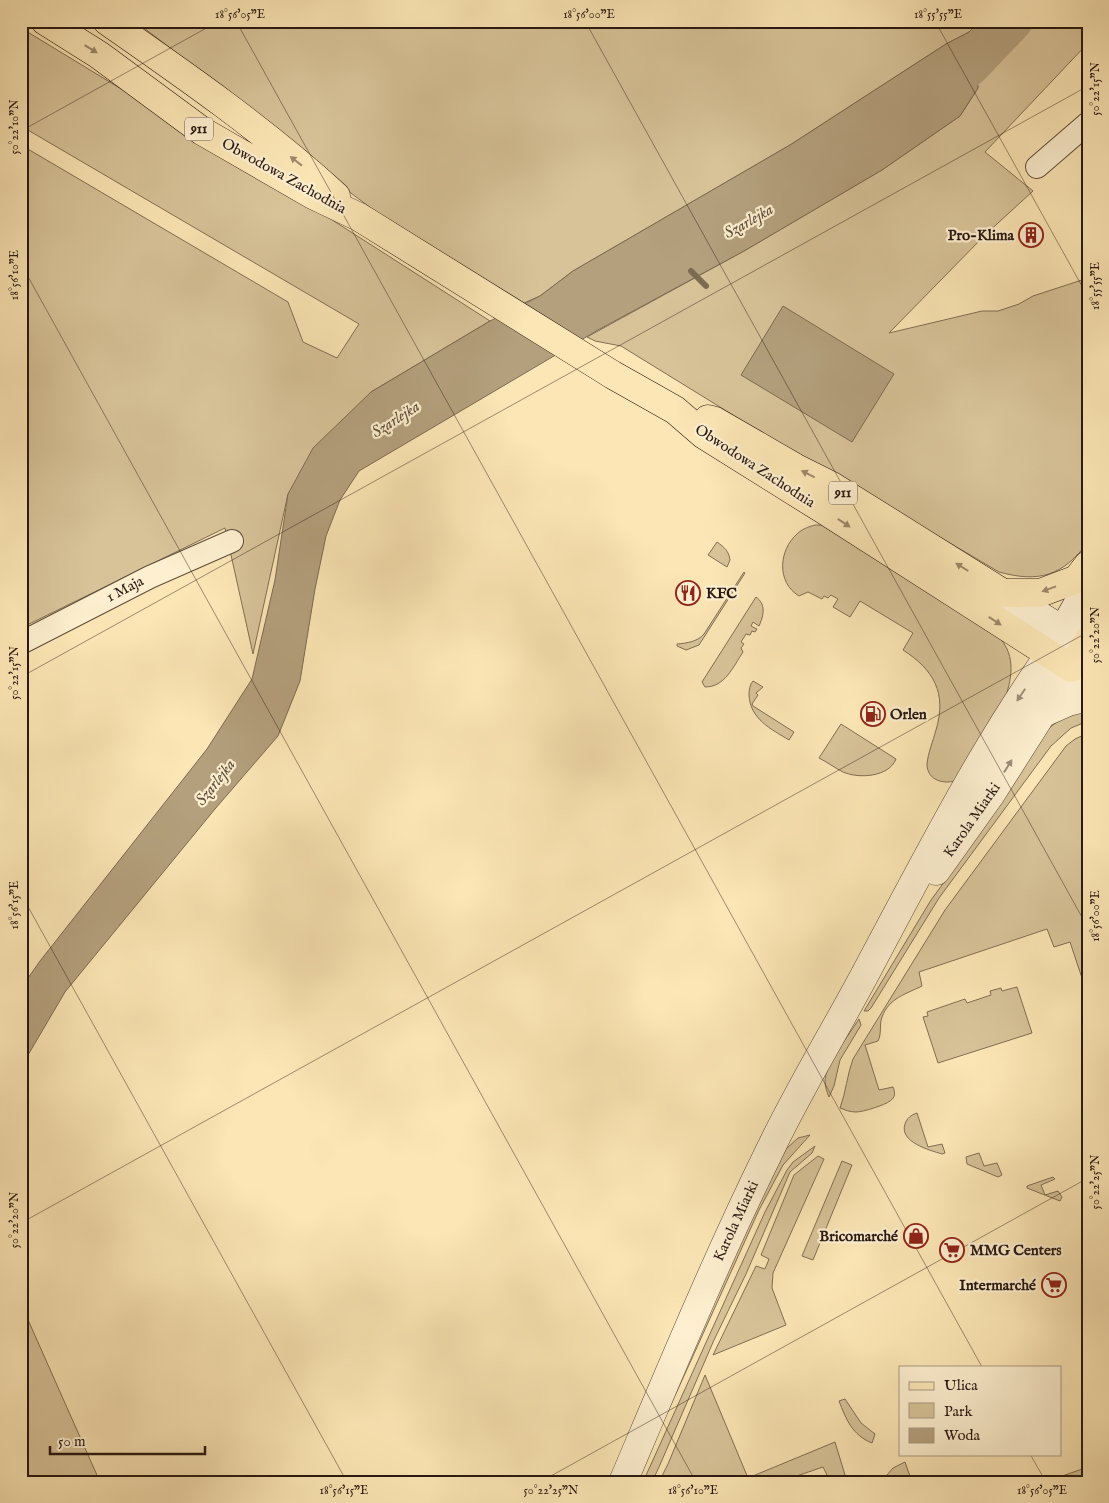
<svg xmlns="http://www.w3.org/2000/svg" width="1109" height="1503" viewBox="0 0 1109 1503" font-family="'IM FELL English',serif">
<style>
.green{fill:#d8c399;stroke:#806e55}
.water{fill:#b4a07d;stroke:#7c6a52}
.lines{fill:none;stroke-linecap:round;stroke-linejoin:round}
.stream{stroke:#7c6a52;stroke-width:6}
.river{stroke:#b4a07d;stroke-width:38}
.minor-casing{stroke:#5d4c3a;stroke-width:24}
.tertiary-casing{stroke:#5d4c3a;stroke-width:29}
.secondary-casing{stroke:#281811;stroke-width:29}
.primary-casing{stroke:#281811;stroke-width:29}
.minor{stroke:#fdefcf;stroke-width:22}
.tertiary{stroke:#fdefcf;stroke-width:28}
.secondary{stroke:#fdefcf;stroke-width:28}
.primary{stroke:#fce6b5;stroke-width:28}
.oneway{fill:#9d896b}
.oneway2{fill:#9d8e7a}
.ticks{fill:none;stroke:#281811;stroke-width:1;stroke-opacity:0.45}
.labels{text-anchor:middle;dominant-baseline:central;stroke-width:4.5;stroke-linejoin:round;paint-order:stroke}
.shield{fill:#fdefcf;stroke:#68584a;stroke-width:1}
.shield-label{font-size:14px;font-weight:bold;fill:#281811}
.street-label{font-size:15px;fill:#281811;stroke:#fdefcf}
.poi-label{font-size:15px;font-weight:bold;fill:#281811;stroke:#fdefcf;text-anchor:end}
.water-label{font-size:16px;font-style:italic;fill:#604e3c;stroke:#fdefcf}
.neatline{fill:none;stroke:#281811;stroke-width:2}
.ticks-label{font-size:12px;text-anchor:middle;fill:#281811}
</style>
<rect width="100%" height="100%" fill="#fce6b5"/>
<filter id="stains"><feTurbulence type="fractalNoise" baseFrequency=".004" numOctaves="4"/><feColorMatrix values="0 0 0 0 .2 0 0 0 0 .09 0 0 0 0 .02 0 0 0 .5 -.17"/></filter>
<radialGradient id="worn" r=".72"><stop offset=".6" stop-color="#630" stop-opacity="0"/><stop offset="1" stop-color="#630" stop-opacity=".3"/></radialGradient>
<path class="green" d="M138 21H980L969 32 946 44 790 145 573 271 540 296 524 303 387 220 328 176 267 122 140 25Z
M1020 21H1088V43L985 152 1033 191 986 234 889 333 982 311H998L1019 304 1033 296 1088 278V542C1063 576 1039 583 999 572L741 420 621 346 595 341 587 337 744 251 882 170 960 116 978 88 974 55 975 49C983 44 993 44 1002 38 1009 34 1014 27 1020 21Z
M21 28 248 166 490 321 371 392 288 494 253 654 225 528 21 628V145L288 302 303 342 337 358 359 324 21 126Z
M815 525H826L990 627C996 634 1003 640 1007 649 1025 688 978 747 958 780 945 785 927 781 927 764 928 753 933 741 936 730 947 693 934 670 903 650L913 633 860 601 850 617 833 607 838 599 831 595 828 598 824 596 822 599 808 592 799 596C776 582 779 550 797 534 802 529 808 527 815 525Z
M717 542C724 547 729 551 730 560L727 567 708 555Z
M744 572 745 573 699 645 686 650 677 646V644C687 643 697 642 704 634Z
M756 597C766 604 764 615 759 626L753 622 751 626 757 629 755 632 752 631 750 635 746 634 741 642 744 644 741 648 743 652C733 667 725 687 705 687L702 682Z
M753 681 763 687 756 693 758 695 752 704 753 706 794 732 789 740C771 729 750 719 749 695 749 690 750 684 753 681Z
M1088 708V721L1071 728 1051 746 939 898 871 1008 868 1011H864L931 900 975 840 1043 734C1056 720 1070 715 1088 708Z
M841 724 896 759C889 777 859 779 843 772 835 768 827 762 819 758Z
M1088 733V996L1070 942 1054 947 1047 929 919 972 922 986C906 994 889 998 882 1017 879 1025 882 1033 878 1041L865 1045 879 1090 893 1087C895 1092 896 1097 890 1101 885 1105 863 1112 856 1112 850 1112 845 1110 840 1108 846 1092 847 1075 853 1059L945 910 1066 746 1075 739Z
M1017 987 1032 1033 938 1063 923 1017 928 1016 927 1012 965 999 967 1003 991 995 990 991 1001 988 1002 991Z
M859 1019 861 1025 840 1060 834 1086 829 1097C827 1092 825 1087 825 1081 825 1066 850 1033 859 1019Z
M917 1113 928 1147 942 1144 945 1153 942 1154C929 1150 899 1142 905 1124 907 1118 911 1115 917 1113Z
M810 1135 783 1165 759 1210 636 1482 729 1263 786 1149 798 1138Z
M815 1146 812 1153 790 1172 746 1274 714 1340 659 1467 652 1482H643L765 1212 787 1170 793 1162Z
M979 1153 984 1166 997 1163 1002 1175 998 1177 967 1164 966 1157Z
M818 1156 824 1159 773 1273 772 1288 786 1325 713 1355 756 1266 765 1269 769 1259 761 1255 794 1175Z
M842 1161 852 1165 813 1260 802 1256Z
M1053 1177 1055 1179 1041 1185 1045 1195 1058 1191 1062 1197 1060 1201 1027 1188V1186Z
M21 1304 100 1482H21Z
M705 1375 748 1478 835 1442 845 1475 830 1481 823 1467 779 1482H659L668 1464Z
M845 1399 861 1423 875 1434 872 1443C852 1435 846 1419 839 1401Z
M905 1462 912 1482H881L893 1468Z
M1088 1467V1482H1045Z"/>
<path class="water" d="M980 21H1020C1014 27 1009 34 1002 38 993 44 983 44 975 49L974 55 978 88 960 116 882 170 744 251 598 330 359 471 340 500 326 536 315 589 300 681 278 736 215 809 65 992 21 1067V988L40 961 207 749 252 679 275 580 288 494 313 448 371 392 490 321 540 296 573 271 790 145 946 44 969 32Z
M783 306 894 374 852 442 741 375Z"/>
<g class="lines">
<path class="stream" d="M691 271 706 286"/>
<path class="river" d="M936 95 971 66 1014 21"/>
<defs>
<path id="minor" d="M1037 167 1088 123
M21 643 150 577 232 541"/>
<path id="tertiary" d="M1041 714 1068 702 1088 697
M936 871 991 794 1071 668
M623 1482C670 1371 716 1260 769 1152 800 1087 838 1026 871 963 927 858 981 752 1049 655"/>
<path id="secondary" d="M1003 593 1088 646
M1054 646 1088 586
M1071 668 1088 678"/>
<path id="primary" d="M45 21 99 55 202 131 313 195 359 217 613 375 675 410 704 435 824 510 1071 668 1088 641
M107 21C186 76 265 131 336 196
M708 419 715 421 798 469 832 486 1003 593H1040L1077 579 1088 565"/>
</defs>
<use href="#minor" class="minor-casing"/>
<use href="#tertiary" class="tertiary-casing"/>
<use href="#secondary" class="secondary-casing"/>
<use href="#primary" class="primary-casing"/>
<use href="#minor" class="minor"/>
<use href="#tertiary" class="tertiary"/>
<use href="#secondary" class="secondary"/>
<use href="#primary" class="primary"/>
</g>
<defs><path id="oneway-solid" d="M-6-.8H1V-3.2L6.5 0L1 3.2V.8H-6Z" transform="scale(1.25)"/></defs>
<g class="oneway">
<use href="#oneway-solid" transform="translate(91 49) rotate(31)"/>
<use href="#oneway-solid" transform="translate(296 161) rotate(-142)"/>
<use href="#oneway-solid" transform="translate(808 474) rotate(-153)"/>
<use href="#oneway-solid" transform="translate(844 523) rotate(33)"/>
<use href="#oneway-solid" transform="translate(962 567) rotate(-148)"/>
<use href="#oneway-solid" transform="translate(1049 589) rotate(160)"/>
<use href="#oneway-solid" transform="translate(995 621) rotate(33)"/>
</g>
<g class="oneway2">
<use href="#oneway-solid" transform="translate(1021 695) rotate(124)"/>
<use href="#oneway-solid" transform="translate(1008 766) rotate(-58)"/>
</g>
<path class="ticks" d="M236 21 982 1367M585 21 1088 928M935 21 1088 297M21 131 219 21M21 264 696 1482M21 677 1088 86M21 894 347 1482M21 1223 1088 632M1030 1454 1046 1482M540 1482 1088 1178"/>
<defs>
<symbol id="building-ring" viewBox="-11 -11 22 22"><circle r="9.5" fill="#fdefcf" stroke="#8f2418" stroke-width="1.5"/><path d="M-4-6H4V6H1V3H-1V6H-4ZM-2.5-4.3h1.7v1.8h-1.7ZM.8-4.3h1.7v1.8H.8ZM-2.5-1h1.7V.8h-1.7ZM.8-1h1.7V.8H.8Z" fill="#8f2418"/></symbol>
<symbol id="restaurant-ring" viewBox="-11 -11 22 22"><circle r="9.5" fill="#fdefcf" stroke="#8f2418" stroke-width="1.5"/><path d="M-5-6h1v4h1v-4h1v4h1v-4h1v5L-1.5 .5V6h-2V.5L-5-1ZM5-6V6H3V1.5H1.5Q1.5-4 5-6Z" fill="#8f2418"/></symbol>
<symbol id="fuel-ring" viewBox="-11 -11 22 22"><circle r="9.5" fill="#fdefcf" stroke="#8f2418" stroke-width="1.5"/><path d="M-5.5-6h7V0h2V4h1.3V-2.5L3-4.5l.8-.8L6-3V5H2.5V1h-1V6h-7ZM-4.2-4.7v3.2H.2V-4.7Z" fill="#8f2418"/></symbol>
<symbol id="shop-ring" viewBox="-11 -11 22 22"><circle r="9.5" fill="#fdefcf" stroke="#8f2418" stroke-width="1.5"/><path d="M-5-2.5h2.3a2.7 3.5 0 0 1 5.4 0H5L5.5 6h-11ZM-1.5-2.5h3a1.5 2.3 0 0 0-3 0Z" fill="#8f2418"/></symbol>
<symbol id="supermarket-ring" viewBox="-11 -11 22 22"><circle r="9.5" fill="#fdefcf" stroke="#8f2418" stroke-width="1.5"/><path d="M-6-5.5h2.5l.6 2H6L4.5 2H-2.5L-4.4-4H-6ZM-1.5 3.2a1.3 1.3 0 1 0 .1 0ZM3 3.2a1.3 1.3 0 1 0 .1 0Z" fill="#8f2418"/></symbol>
</defs>
<g fill-rule="evenodd">
<use href="#building-ring" x="1017" y="221" width="28" height="28"/>
<use href="#restaurant-ring" x="674" y="579" width="28" height="28"/>
<use href="#fuel-ring" x="859" y="700" width="28" height="28"/>
<use href="#shop-ring" x="902" y="1222" width="28" height="28"/>
<use href="#supermarket-ring" x="938" y="1236" width="28" height="28"/>
<use href="#supermarket-ring" x="1040" y="1271" width="28" height="28"/>
</g>
<g class="labels">
<g class="shield">
<rect x="185" y="117.5" width="28" height="23" rx="4"/>
<rect x="829" y="481.5" width="28" height="23" rx="4"/>
</g>
<g class="shield-label">
<text x="199" y="129">911</text>
<text x="843" y="493">911</text>
</g>
<g class="street-label">
<text transform="translate(284 176) rotate(29)">Obwodowa Zachodnia</text>
<text transform="translate(755 466) rotate(33)">Obwodowa Zachodnia</text>
<text transform="translate(125 589) rotate(-27)">1 Maja</text>
<text transform="translate(972 820) rotate(-55)">Karola Miarki</text>
<text transform="translate(736 1221) rotate(-65)">Karola Miarki</text>
</g>
<g class="poi-label">
<text x="1014" y="235">Pro-Klima</text>
<text x="706" y="593" text-anchor="start">KFC</text>
<text x="890" y="714" text-anchor="start">Orlen</text>
<text x="898" y="1236">Bricomarché</text>
<text x="970" y="1250" text-anchor="start">MMG Centers</text>
<text x="1036" y="1285">Intermarché</text>
</g>
<g class="water-label">
<text transform="translate(749 222) rotate(-30)">Szarlejka</text>
<text transform="translate(396 420) rotate(-33)">Szarlejka</text>
<text transform="translate(216 783) rotate(-52)">Szarlejka</text>
</g>
</g>
<rect width="1109" height="1503" fill="none" stroke="#fce6b5" stroke-width="55"/>
<rect x="899" y="1366" width="162" height="90" fill="#fdefcf" stroke="#a89983"/>
<rect x="909" y="1382" width="25" height="8" fill="#fce6b5" stroke="#a89983"/>
<text x="944" y="1390" font-size="15" fill="#281811">Ulica</text>
<rect x="909" y="1403" width="25" height="15" fill="#d8c399" stroke="#a89983"/>
<text x="944" y="1416" font-size="15" fill="#281811">Park</text>
<rect x="909" y="1428" width="25" height="15" fill="#b4a07d" stroke="#a89983"/>
<text x="944" y="1440" font-size="15" fill="#281811">Woda</text>
<path d="M50 1446v8h155v-8" fill="none" stroke="#281811" stroke-width="2.5"/>
<text x="58" y="1446" font-size="15" fill="#281811" stroke="#fdefcf" stroke-width="4" paint-order="stroke">50 m</text>
<rect x="28" y="28" width="1054" height="1448" class="neatline"/>
<g class="ticks-label">
<text x="240" y="18">18°56'05"E</text>
<text x="589" y="18">18°56'00"E</text>
<text x="938" y="18">18°55'55"E</text>
<text transform="translate(1095 89) rotate(-90)" y="4">50°22'15"N</text>
<text transform="translate(14 127) rotate(-90)" y="4">50°22'10"N</text>
<text transform="translate(14 275) rotate(-90)" y="4">18°56'10"E</text>
<text transform="translate(1095 286) rotate(-90)" y="4">18°55'55"E</text>
<text transform="translate(1095 635) rotate(-90)" y="4">50°22'20"N</text>
<text transform="translate(14 673) rotate(-90)" y="4">50°22'15"N</text>
<text transform="translate(14 905) rotate(-90)" y="4">18°56'15"E</text>
<text transform="translate(1095 916) rotate(-90)" y="4">18°56'00"E</text>
<text transform="translate(1095 1182) rotate(-90)" y="4">50°22'25"N</text>
<text transform="translate(14 1220) rotate(-90)" y="4">50°22'20"N</text>
<text x="344" y="1494">18°56'15"E</text>
<text x="551" y="1494">50°22'25"N</text>
<text x="693" y="1494">18°56'10"E</text>
<text x="1042" y="1494">18°56'05"E</text>
</g>
<rect width="100%" height="100%" filter="url(#stains)"/>
<rect width="100%" height="100%" fill="url(#worn)"/>
</svg>
